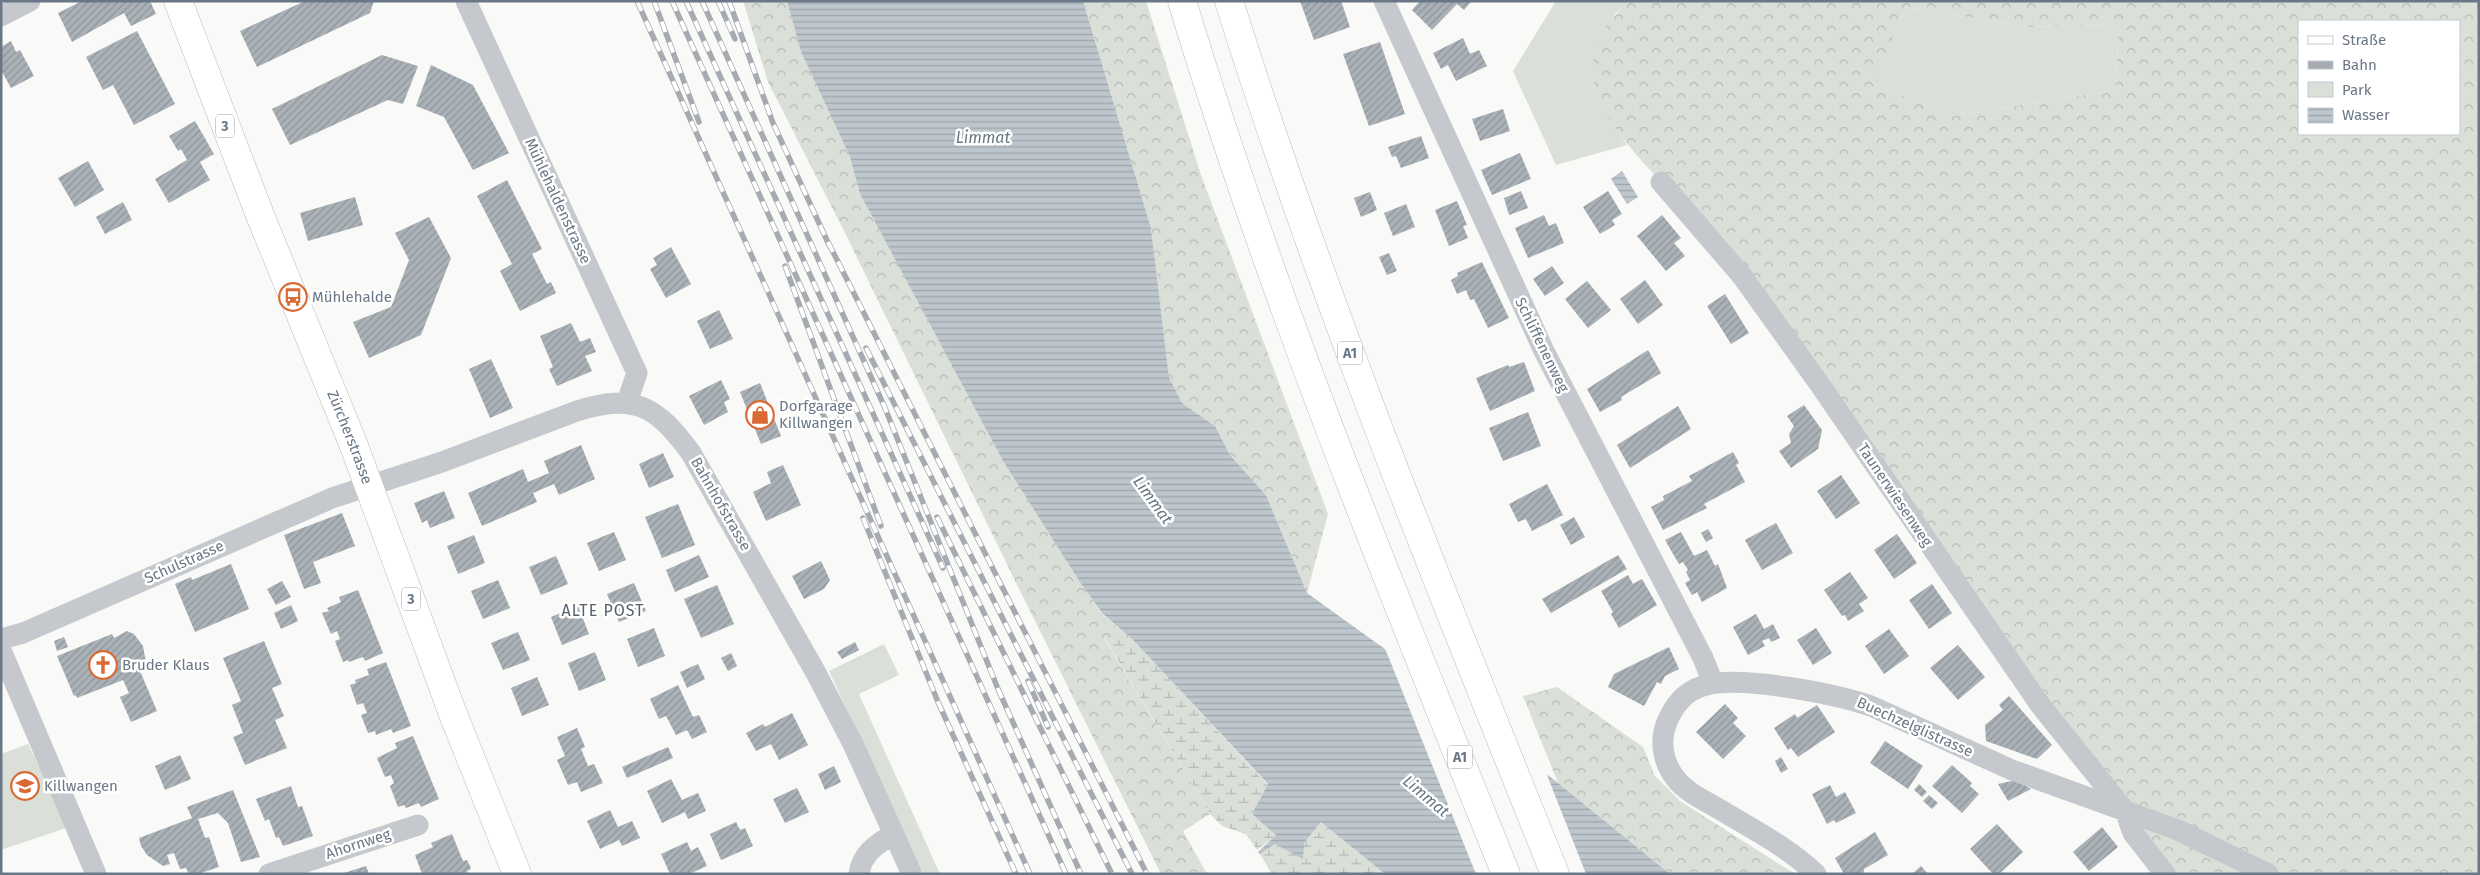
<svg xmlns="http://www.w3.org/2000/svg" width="2480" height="875" viewBox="0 0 2480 875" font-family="'Fira Sans',sans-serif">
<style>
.green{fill:#dae0d8}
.forest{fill:url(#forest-crowns);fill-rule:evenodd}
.wetland{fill:url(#wetland-marsh)}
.water{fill:url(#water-rules)}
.pier{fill:#f9f9f7}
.building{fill:url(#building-hatch)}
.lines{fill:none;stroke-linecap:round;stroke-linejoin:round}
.major-casing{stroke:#b8bcc0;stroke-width:29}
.highway-casing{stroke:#b8bbbe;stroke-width:29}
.minor{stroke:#c5c8cc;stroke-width:21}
.major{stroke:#fff;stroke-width:28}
.highway{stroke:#fff;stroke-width:28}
.rail-casing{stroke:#a6abb1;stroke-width:5.5}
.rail{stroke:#fff;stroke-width:4;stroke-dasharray:11;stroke-linecap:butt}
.labels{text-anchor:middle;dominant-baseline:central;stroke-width:5;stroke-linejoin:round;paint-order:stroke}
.shield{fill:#fff;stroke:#97a0aa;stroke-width:1}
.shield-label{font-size:14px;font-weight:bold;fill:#6a7786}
.street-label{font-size:15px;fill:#6a7786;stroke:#fff}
.poi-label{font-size:15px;fill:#6a7786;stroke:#fff;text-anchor:start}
.water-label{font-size:16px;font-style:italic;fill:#667781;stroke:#fff}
.neighbourhood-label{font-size:16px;letter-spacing:1px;fill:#57616c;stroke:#fff}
</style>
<defs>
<pattern id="forest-crowns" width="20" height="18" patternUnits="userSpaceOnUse" patternTransform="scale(1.25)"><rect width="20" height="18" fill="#dae0d8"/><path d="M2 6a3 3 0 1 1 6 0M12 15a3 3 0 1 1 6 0" fill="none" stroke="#b5bab5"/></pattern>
<pattern id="wetland-marsh" width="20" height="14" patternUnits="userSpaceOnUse" patternTransform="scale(1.25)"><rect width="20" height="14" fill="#dae0d8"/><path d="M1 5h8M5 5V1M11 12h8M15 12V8" fill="none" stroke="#b5bab5"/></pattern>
<pattern id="water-rules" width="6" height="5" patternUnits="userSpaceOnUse" patternTransform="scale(1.25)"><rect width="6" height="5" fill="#bdc6cc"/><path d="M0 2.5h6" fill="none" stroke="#9ea6ab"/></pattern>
<pattern id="building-hatch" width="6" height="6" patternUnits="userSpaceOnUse" patternTransform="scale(1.25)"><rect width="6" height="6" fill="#aab1b7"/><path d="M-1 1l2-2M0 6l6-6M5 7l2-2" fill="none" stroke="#8e959a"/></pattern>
</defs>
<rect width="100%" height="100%" fill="#f9f9f7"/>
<path class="green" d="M1556 1H1630L1614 15 1608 115 1627 145 1556 165 1513 71Z
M1906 7 2028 27 2119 25 2115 90 1954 116 1872 84Z
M884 644 899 675 859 694 940 874H924L829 671Z
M28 744 69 827 1 850V754Z"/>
<path class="forest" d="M743 1H787L801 52 850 157 860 194 1003 461 1101 613 1133 640 1104 638 1210 814 1183 831 1207 874H1161L1023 597 843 229 768 82Z
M1083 1H1146L1201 175 1328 514 1307 593 1266 495 1230 455 1215 426 1182 403 1169 377 1151 228Z
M1630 1H2479V874H2165L1661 182C1610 126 1554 65 1630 1ZM1906 7 2028 27 2119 25 2115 90 1954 116 1873 84ZM2299 21H2459V134H2299Z
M1557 687 1643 747 1655 776 1680 801 1795 874H1670L1558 783 1523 696Z"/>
<path class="wetland" d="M1104 637 1133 640 1268 785 1252 814 1277 835 1257 850 1246 834 1222 826 1210 814Z
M1321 822 1385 874H1272L1260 854 1275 844 1304 843Z"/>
<path class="water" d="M787 1H1083L1151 228 1169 377 1182 403 1215 426 1230 455 1266 495 1307 593 1389 652 1558 783 1670 874H1385L1321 822 1304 843 1303 859 1275 844 1260 854 1258 852 1276 835 1252 814 1268 784 1133 640 1102 613 1080 582 1003 461 860 194 850 157 801 52Z
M1622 171 1638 197 1627 204 1611 179Z"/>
<path class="pier" d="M1384 646 1545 770 1586 874H1476Z"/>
<path class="building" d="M82 1H150L156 14 131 26 124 13 72 42 58 13Z
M305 1H374L370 13 257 67 240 31Z
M1300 1H1341L1350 27 1314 40Z
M1420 1H1472L1464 10 1457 4 1432 30 1412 10Z
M137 31 175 104 134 125 113 85 103 90 86 57Z
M1463 38 1470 54 1479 50 1487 66 1456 81 1448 65 1441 69 1433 53Z
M11 41 16 52 20 50 34 76 11 88 1 70V47Z
M1380 42 1405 114 1369 126 1343 54Z
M382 55 418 66 403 104 388 100 290 145 272 109Z
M431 65 473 85 509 153 473 170 444 117 416 106Z
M1503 109 1510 131 1480 141 1472 119Z
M195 121 214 154 200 162 210 180 169 203 155 179 187 160 181 149 178 151 169 136Z
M1421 136 1429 158 1401 168 1396 156 1392 157 1388 147Z
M1520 153 1531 179 1492 195 1481 170Z
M88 161 104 190 75 207 58 178Z
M507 180 542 249 532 254 547 284 551 282 556 293 520 311 500 271 512 264 477 196Z
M1521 191 1528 208 1509 215 1504 198Z
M1608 191 1622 214 1612 220 1615 225 1600 234 1583 207Z
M1370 192 1377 210 1361 217 1354 198Z
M355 197 363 225 308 241 300 213Z
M1457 201 1467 225 1463 226 1468 238 1449 246 1435 210Z
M123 202 132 220 105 234 96 217Z
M1406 204 1415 227 1393 236 1384 213Z
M1544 215 1549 226 1556 223 1564 243 1528 258 1515 228Z
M1662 215 1681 238 1674 243 1685 256 1666 271 1637 236Z
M429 217 451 258 421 335 369 358 353 322 391 307 409 260 395 233Z
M671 247 691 284 666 298 650 269 657 265 653 258Z
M1389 253 1397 271 1387 275 1379 257Z
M1482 262 1509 318 1488 328 1474 299 1470 300 1466 290 1457 294 1451 280 1458 276 1457 273Z
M1552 266 1564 283 1545 296 1533 279Z
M1645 280 1663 305 1638 324 1620 299Z
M1587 281 1611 310 1588 328 1565 299Z
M1725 294 1749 333 1731 344 1707 306Z
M719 310 733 339 710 349 697 321Z
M571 323 580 342 590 338 596 352 585 356 592 371 557 386 549 369 553 367 540 336Z
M1648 350 1661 373 1621 397 1622 400 1600 412 1587 389Z
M491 359 513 408 490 418 469 369Z
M1524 362 1535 391 1490 411 1476 378 1508 365 1509 367Z
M721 380 730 399 724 402 728 412 704 425 689 396Z
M760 383 781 436 761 444 740 392Z
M1804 405 1822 430 1818 449 1791 468 1779 451 1791 443 1789 434 1794 426 1787 416Z
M1678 406 1691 429 1630 468 1617 445Z
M1528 412 1541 446 1503 461 1489 428Z
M581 445 595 479 559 495 554 484 533 493 537 502 482 526 468 493 523 469 528 482 549 473 544 461Z
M1733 452 1739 463 1736 465 1745 482 1704 504 1707 508 1663 530 1651 507 1664 500 1663 496 1692 481 1689 476Z
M663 453 674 477 649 488 639 464Z
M783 465 801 505 766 521 753 492 771 483 767 472Z
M1841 475 1860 503 1836 519 1817 491Z
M1547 484 1563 515 1532 531 1526 519 1518 522 1509 504Z
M444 491 455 518 430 528 427 520 422 523 414 503Z
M678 504 695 545 662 558 645 517Z
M342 513 355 546 313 562 321 583 304 589 284 535Z
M1574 517 1585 537 1571 545 1560 525Z
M1776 523 1793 553 1762 570 1745 540Z
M1708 529 1713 538 1706 542 1701 533Z
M614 532 626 560 599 571 587 543Z
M1681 532 1694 556 1707 550 1715 566 1718 564 1727 588 1702 602 1697 592 1692 595 1685 583 1690 580 1686 572 1688 570 1683 562 1679 564 1665 540Z
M1897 534 1917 563 1894 579 1874 550Z
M474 535 485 563 458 574 447 546Z
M699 555 709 577 675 592 666 570Z
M1618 555 1627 569 1551 613 1542 599Z
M556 556 568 584 541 595 529 567Z
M821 561 830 580 824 589 804 599 792 576Z
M231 564 249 609 195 632 175 584 191 577 192 580Z
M1850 572 1868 598 1859 604 1864 611 1848 621 1845 615 1842 616 1824 590Z
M1628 575 1633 584 1642 579 1657 605 1619 628 1611 614 1613 612 1601 591Z
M498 580 510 608 483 619 471 591Z
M282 581 291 597 276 605 267 589Z
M634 583 646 611 619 622 607 594Z
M1932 584 1952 613 1929 629 1909 600Z
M717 585 734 624 701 638 684 599Z
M358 590 383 653 365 661 363 657 349 662 348 660 343 662 335 641 340 639 337 631 331 634 322 613 329 611 327 608 341 602 339 597Z
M291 605 298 621 281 629 274 613Z
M578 606 589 634 562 645 551 617Z
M1756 614 1764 629 1773 624 1780 638 1771 642 1769 638 1762 641 1765 646 1748 655 1733 627Z
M654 628 665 656 638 667 627 639Z
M1816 628 1832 653 1813 665 1797 640Z
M1889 629 1909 656 1884 674 1865 646Z
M127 631 134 634 143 646 146 663 140 671 157 711 131 722 120 697 129 693 123 680 77 698 76 695 74 696 57 656 112 634 114 638Z
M518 632 530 660 503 670 491 643Z
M64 637 68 647 57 651 54 641Z
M264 641 282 684 272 688 284 716 275 720 287 748 245 765 233 737 243 733 232 705 241 701 223 658Z
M855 642 859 650 842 659 837 652Z
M1958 645 1985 677 1958 700 1930 668Z
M1669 647 1679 669 1665 676 1661 684 1657 682 1644 706 1608 687 1614 674Z
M595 652 606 680 579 691 568 663Z
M731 653 737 666 728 671 721 658Z
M386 662 411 726 393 733 391 729 376 735 375 731 368 733 361 715 367 713 363 703 357 705 350 685 356 683 355 680 369 675 367 669Z
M698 664 705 679 687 688 680 672Z
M537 677 549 705 522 716 511 688Z
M678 685 693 717 699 715 707 732 692 739 687 730 676 735 666 716 659 719 650 699Z
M2009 696 2052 745 2037 759 1986 741 1985 725 2003 710 1999 705Z
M1725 704 1738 718 1733 723 1746 736 1723 759 1696 732Z
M1817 705 1835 732 1798 757 1791 748 1788 750 1774 728 1795 714 1797 718Z
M792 713 808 745 779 760 771 744 756 751 746 733 763 724 765 727Z
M577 728 585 747 581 749 588 766 594 764 603 783 581 792 577 782 568 785 557 760 565 756 557 737Z
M413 736 439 799 421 807 419 803 406 808 404 805 398 807 390 786 394 783 391 775 385 777 377 758 397 748 395 743Z
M1885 741 1923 766 1908 789 1870 763Z
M668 747 673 758 627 778 622 767Z
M180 755 191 779 165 790 155 766Z
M1781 757 1788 769 1781 773 1775 761Z
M1952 765 1972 783 1970 786 1979 794 1962 813 1932 786Z
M834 766 841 782 825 790 818 774Z
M671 779 682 800 698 793 706 811 688 819 685 812 662 823 647 791Z
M2016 780 2031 789 2008 801 1998 784Z
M1919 784 1927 792 1922 797 1914 790Z
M1830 785 1836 797 1845 792 1856 813 1836 823 1834 820 1827 824 1812 794Z
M291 786 298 807 302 806 313 836 283 846 279 837 276 838 269 819 265 821 256 799Z
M797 788 809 812 785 823 773 799Z
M233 790 260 857 241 862 228 823 218 813 198 819 205 838 209 837 219 867 198 874H189L186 868 180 869 174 853 167 855 170 864 163 866 147 855 141 846 139 838 192 818 187 807Z
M1929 795 1938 803 1932 809 1923 801Z
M610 810 618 827 632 821 640 838 622 846 619 840 600 849 587 821Z
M736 822 740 830 745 828 753 846 721 860 710 834Z
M1997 824 2023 852 1999 874H1993L1970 849Z
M2102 827 2118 847 2089 871 2073 852Z
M1875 832 1888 855 1864 869V872L1861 874H1844L1835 858Z
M452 834 463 861 467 860 470 866 471 869 467 871 468 874H422L415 855 433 847 431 843Z
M687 842 691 851 698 847 707 866 689 874H670L661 854Z
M366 866 369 874H344V873Z
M1921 866 1928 874H1912Z"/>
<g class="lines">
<defs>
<g id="major">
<path id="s1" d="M178 1 260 215 354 446 453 714 517 874"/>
</g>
<path id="highway" d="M1182 1C1272 298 1390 586 1506 874
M1229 1C1322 298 1439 586 1555 874"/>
</defs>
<use href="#major" class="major-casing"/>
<use href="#highway" class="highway-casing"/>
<path class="minor" d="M466 1 637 373 627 402
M1384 1 1544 351 1703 658 1713 683
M1 16 30 1
M1661 182 1742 276 1818 382 2041 706 2125 811 2133 833 2165 874
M1 639 23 633 332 498 442 462 577 411C636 393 656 406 691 453L816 673 853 744 912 874
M1 650 96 874
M269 874 418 825
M859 874C862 853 877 844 893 834
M1816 874C1788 847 1752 829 1719 809 1704 800 1686 792 1676 779 1663 763 1659 741 1667 722 1674 705 1686 691 1703 686 1737 674 1835 694 1871 706L2012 770 2178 830 2268 874"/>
<use href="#major" class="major"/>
<use href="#highway" class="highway"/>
<defs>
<path id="rail" d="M637 1 1030 874
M654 1 699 122
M672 1 1066 874
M686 1 943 568
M702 1 885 408 998 689 1081 874
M718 1 735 39
M729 1 773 123 830 247
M828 242 1147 874
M785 266 881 526
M866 348 1132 874
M937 517 1112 874
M863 518 938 702 1016 874
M1028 681 1048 727"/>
</defs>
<use href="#rail" class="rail-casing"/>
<use href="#rail" class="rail"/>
</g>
<defs>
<symbol id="bus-ring" viewBox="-11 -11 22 22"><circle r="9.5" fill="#fff" stroke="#da6a35" stroke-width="1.5"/><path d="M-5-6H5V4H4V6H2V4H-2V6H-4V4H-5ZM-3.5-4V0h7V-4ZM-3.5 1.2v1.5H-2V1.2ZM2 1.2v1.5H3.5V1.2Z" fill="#da6a35"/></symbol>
<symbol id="shop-ring" viewBox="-11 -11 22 22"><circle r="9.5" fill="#fff" stroke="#da6a35" stroke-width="1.5"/><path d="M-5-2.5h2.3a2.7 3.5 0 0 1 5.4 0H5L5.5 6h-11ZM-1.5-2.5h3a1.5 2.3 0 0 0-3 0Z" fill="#da6a35"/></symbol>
<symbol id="church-ring" viewBox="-11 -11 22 22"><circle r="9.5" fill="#fff" stroke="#da6a35" stroke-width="1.5"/><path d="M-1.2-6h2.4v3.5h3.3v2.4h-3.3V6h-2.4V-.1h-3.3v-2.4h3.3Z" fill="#da6a35"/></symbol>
<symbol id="school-ring" viewBox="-11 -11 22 22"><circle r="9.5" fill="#fff" stroke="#da6a35" stroke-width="1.5"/><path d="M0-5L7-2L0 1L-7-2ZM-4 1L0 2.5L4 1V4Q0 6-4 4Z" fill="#da6a35"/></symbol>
</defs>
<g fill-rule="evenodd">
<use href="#bus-ring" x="277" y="281" width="32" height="32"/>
<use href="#shop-ring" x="744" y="399" width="32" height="32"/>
<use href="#church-ring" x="87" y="649" width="32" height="32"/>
<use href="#school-ring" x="9" y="770" width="32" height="32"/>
</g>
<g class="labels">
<g class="shield">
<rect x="216" y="114.5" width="18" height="23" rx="4"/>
<rect x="1337.5" y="341.5" width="25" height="23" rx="4"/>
<rect x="402" y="587.5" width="18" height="23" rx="4"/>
<rect x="1447.5" y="745.5" width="25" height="23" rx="4"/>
</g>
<g class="shield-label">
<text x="225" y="126">3</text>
<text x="1350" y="353">A1</text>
<text x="411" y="599">3</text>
<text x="1460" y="757">A1</text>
</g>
<g class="street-label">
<text transform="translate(558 201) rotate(65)">Mühlehaldenstrasse</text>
<text transform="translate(1542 345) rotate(64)">Schliffenenweg</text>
<text stroke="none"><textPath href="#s1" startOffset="469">Zürcherstrasse</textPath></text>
<text transform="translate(1895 495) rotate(56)">Taunerwiesenweg</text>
<text transform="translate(721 504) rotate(60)">Bahnhofstrasse</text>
<text transform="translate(184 562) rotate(-24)">Schulstrasse</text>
<text transform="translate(1915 727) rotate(24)">Buechzelglistrasse</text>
<text transform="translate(358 844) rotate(-18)">Ahornweg</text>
</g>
<g class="poi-label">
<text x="312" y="297">Mühlehalde</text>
<text x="779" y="406">Dorfgarage<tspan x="779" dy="17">Killwangen</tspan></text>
<text x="122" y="665">Bruder Klaus</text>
<text x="44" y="786">Killwangen</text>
</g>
<g class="water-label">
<text x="983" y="137">Limmat</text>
<text transform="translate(1153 500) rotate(54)">Limmat</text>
<text transform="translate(1426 796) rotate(40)">Limmat</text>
</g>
<g class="neighbourhood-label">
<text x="603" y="610">ALTE POST</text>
</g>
</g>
<rect width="2480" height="875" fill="none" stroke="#6a7786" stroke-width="5"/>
<rect x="2298" y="20" width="162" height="115" fill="#ffffff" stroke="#c3c9cf"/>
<rect x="2308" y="36" width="25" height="8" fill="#ffffff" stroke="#c3c9cf"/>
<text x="2342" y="45" font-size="15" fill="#6a7786">Straße</text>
<rect x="2308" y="61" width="25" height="8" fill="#a6abb1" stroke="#c3c9cf"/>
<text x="2342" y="70" font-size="15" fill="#6a7786">Bahn</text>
<rect x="2308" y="82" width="25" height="15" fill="#dae0d8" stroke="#c3c9cf"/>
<text x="2342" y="95" font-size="15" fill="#6a7786">Park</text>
<rect x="2308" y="108" width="25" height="15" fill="url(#water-rules)" stroke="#c3c9cf"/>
<text x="2342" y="120" font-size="15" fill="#6a7786">Wasser</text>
</svg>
